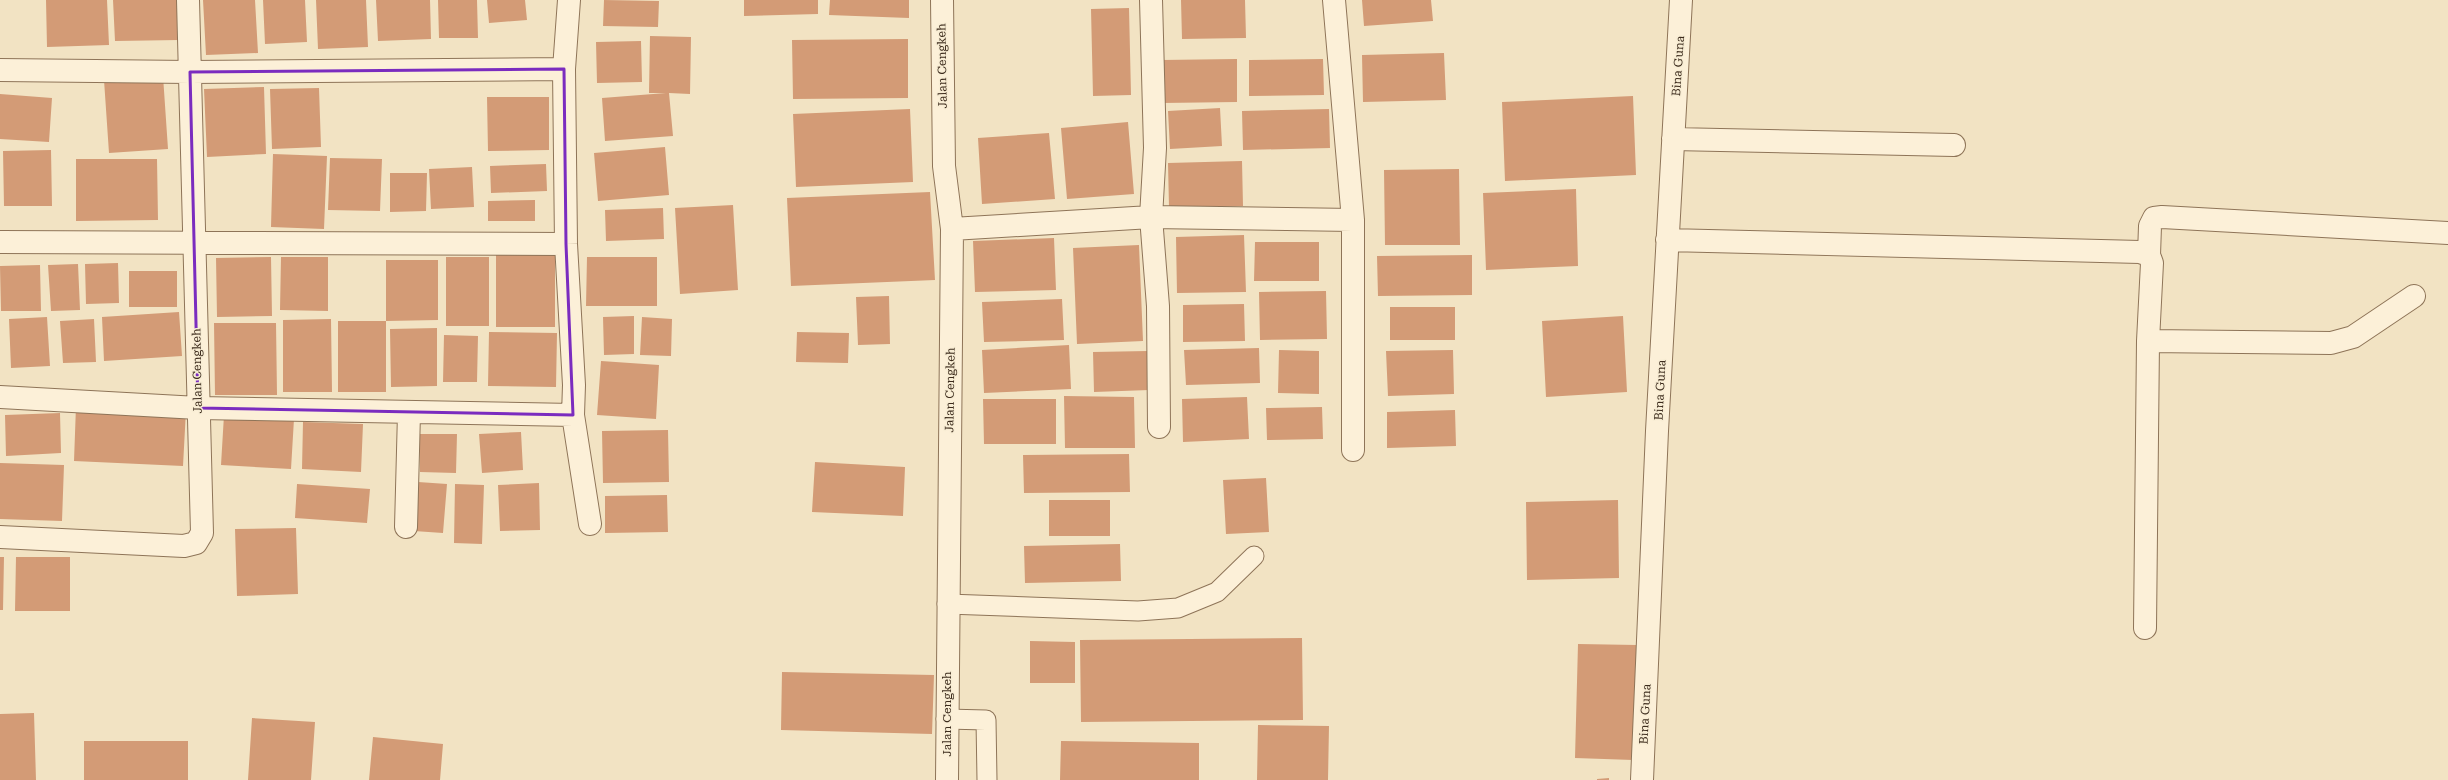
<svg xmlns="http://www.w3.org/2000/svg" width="2448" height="780" viewBox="0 0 2448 780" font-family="'Roboto Serif',serif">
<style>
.building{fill:#d39b76}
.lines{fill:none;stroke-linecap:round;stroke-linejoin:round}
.service-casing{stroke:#8e7458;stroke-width:21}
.minor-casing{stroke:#8e7458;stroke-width:24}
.service{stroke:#fcf0d8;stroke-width:19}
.minor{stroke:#fcf0d8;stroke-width:22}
.marked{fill:none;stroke:#7b2cbf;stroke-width:3;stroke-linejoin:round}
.labels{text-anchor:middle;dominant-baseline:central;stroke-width:3;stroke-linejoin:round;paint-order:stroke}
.street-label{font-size:12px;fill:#3d2c1d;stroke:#f8edd4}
</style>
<rect width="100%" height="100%" fill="#f2e3c3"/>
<path class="building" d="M46 0H107L109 45 47 47Z
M113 0H178L179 40 115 41Z
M203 0H255L258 53 206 55Z
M263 0H305L307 42 265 44Z
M316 0H366L368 47 318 49Z
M376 0H430L431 39 378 41Z
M438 0H477L478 38H439Z
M487 0H525L527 20 489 23Z
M604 0 659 1 658 27 603 26Z
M744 0H818V14L744 16Z
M830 0H909V18L829 15Z
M1181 0H1245L1246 38 1182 39Z
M1362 0H1431L1433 21 1364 26Z
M1129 8 1131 95 1093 96 1091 9Z
M650 36 691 37 690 94 669 93 673 136 605 141 602 98 666 93H649Z
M908 39V98L793 99 792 40Z
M641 41 642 82 597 83 596 42Z
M1444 53 1446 100 1363 102 1362 55Z
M1237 59V102L1162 103V60Z
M1323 59 1324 95 1249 96V60Z
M163 76 168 149 109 153 104 80Z
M264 87 266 154 207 157 204 89Z
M319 88 321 147 272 149 270 89Z
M0 94 52 98 49 142 0 139Z
M1633 96 1636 175 1505 181 1502 102Z
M487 97H549V150L488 151Z
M1220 108 1222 146 1170 149 1168 111Z
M910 109 913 182 796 187 793 114Z
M1329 109 1330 148 1243 150 1242 111Z
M1128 122 1134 194 1067 199 1061 128Z
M1049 133 1055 199 982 204 978 138Z
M665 147 669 195 598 201 594 153Z
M51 150 52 206H4L3 151Z
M273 154 327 156 324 229 271 227Z
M330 158 382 159 380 211 328 210Z
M76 159H157L158 220 76 221Z
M1242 161 1243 206 1169 207 1168 163Z
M546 164 547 191 491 193 490 166Z
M472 167 474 207 431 209 429 169Z
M1459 169 1460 245H1385L1384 170Z
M390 173H427L426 211 390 212Z
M1576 189 1578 266 1486 270 1483 193Z
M930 192 935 280 791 286 787 198Z
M535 200V221H488V201Z
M733 205 738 290 680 294 675 208Z
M663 208 664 239 606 241 605 210Z
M1244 235 1246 292 1177 293 1176 237Z
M1054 238 1056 290 975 292 973 241Z
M1255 242H1319V281H1254Z
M1139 245 1143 341 1077 344 1073 248Z
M496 254H555V327H496Z
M1472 255V295L1378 296 1377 256Z
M271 257 272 316 217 317 216 258Z
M281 257H328V311L280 310Z
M446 257H489V326H446Z
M587 257H657V306H586Z
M386 260H438V320L386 321Z
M118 263 119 303 86 304 85 264Z
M78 264 80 310 51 311 48 265Z
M40 265 41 311H1L0 266Z
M129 271H177V307H129Z
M1326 291 1327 339 1260 340 1259 292Z
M889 296 890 344 858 345 856 297Z
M1062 299 1064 340 984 342 982 302Z
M1244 304 1245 341 1183 342V305Z
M1390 307H1455V340H1390Z
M179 312 182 356 104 361 102 317Z
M634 316V354L604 355 603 317Z
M1623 316 1627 392 1546 397 1542 321Z
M47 317 50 366 11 368 9 319Z
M642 317 672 319 671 356 640 355Z
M94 319 96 362 63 363 60 321Z
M331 319 332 392H283V320Z
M338 321H386V392H338Z
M214 323H276L277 395H215Z
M437 328V386L391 387 390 329Z
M489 332 557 333 556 387 488 386Z
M797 332 849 333 848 363 796 362Z
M444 335 478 336 477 382H443Z
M1069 345 1071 389 984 393 982 350Z
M1259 348 1260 383 1186 385 1184 350Z
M1279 350 1319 351V394L1278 393Z
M1453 350 1454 394 1388 396 1386 351Z
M1148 351 1149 390 1094 392 1093 352Z
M601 361 659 365 656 419 597 415Z
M1064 396 1134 397 1135 448H1065Z
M1247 397 1249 439 1183 442 1182 399Z
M983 399H1056V444H984Z
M76 406 186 410 183 466 74 461Z
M1322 407 1323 439 1267 440 1266 408Z
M1455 410 1456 446 1387 448V412Z
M60 413 61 453 6 456 5 415Z
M224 415 294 419 291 469 221 465Z
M303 422 363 424 361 472 302 469Z
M668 430 669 482 603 483 602 431Z
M521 432 523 470 482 473 479 434Z
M420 434H457L456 473 420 472Z
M1129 454 1130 492 1024 493 1023 455Z
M815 462 905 467 903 516 812 512Z
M0 463 64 465 62 521 0 519Z
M1266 478 1269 532 1226 534 1223 480Z
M418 482 447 484 443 533 414 531Z
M539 483 540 530 500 531 498 485Z
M297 484 370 489 367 523 295 518Z
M455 484 484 485 482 544 454 543Z
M667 495 668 532 605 533V496Z
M1049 500H1110V536H1049Z
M1618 500 1619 578 1527 580 1526 502Z
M296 528 298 594 237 596 235 529Z
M1120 544 1121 581 1025 583 1024 546Z
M0 557H4L3 610H0Z
M16 557H70V611H15Z
M1302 638 1303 720 1081 722 1080 640Z
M1030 641 1075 642V683H1030Z
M1578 644 1637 645 1633 760 1575 758Z
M782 672 934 675 932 734 781 730Z
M34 713 36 780H0V714Z
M252 718 315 722 311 780H248Z
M1258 725 1329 726 1328 780H1257Z
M373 737 443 744 440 780H369Z
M84 741H188V780H84Z
M1061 741 1199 743V780H1060Z
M1609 778V780H1597V779Z"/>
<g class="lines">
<defs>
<path id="service" d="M947 604 1138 611 1178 608 1217 592 1254 556
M946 719 986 720 987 780"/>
<path id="minor" d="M569 0 564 69 566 244 574 385 573 415 590 524
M942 0 944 166 952 229 947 780
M1151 0 1155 148 1151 217 1158 306 1159 427
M0 70 190 72 564 69
M1673 139 1954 145
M1353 220V450
M952 229 1151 217 1353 220 1334 0
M1667 240 2140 252 2149 255 2152 263 2148 341 2145 628
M0 242 566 244
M2149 255 2150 226 2154 218 2162 217 2448 233
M2148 341 2331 343 2353 337 2414 296
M0 397 198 408 573 415
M406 527 409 413
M0 537 184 546 196 543 202 533 188 0
M1642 780 1657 431 1681 0"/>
</defs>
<use href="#service" class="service-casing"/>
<use href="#minor" class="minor-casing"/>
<use href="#service" class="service"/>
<use href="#minor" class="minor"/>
</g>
<path class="marked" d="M564 69 566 244 573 415 198 408 190 72Z"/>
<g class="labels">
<g class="street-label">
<text transform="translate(942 66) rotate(-91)">Jalan Cengkeh</text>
<text transform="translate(1678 66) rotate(-86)">Bina Guna</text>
<text transform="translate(197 371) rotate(-91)">Jalan Cengkeh</text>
<text transform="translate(950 390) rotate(-89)">Jalan Cengkeh</text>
<text transform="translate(1660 390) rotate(-87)">Bina Guna</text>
<text transform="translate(947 714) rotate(-90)">Jalan Cengkeh</text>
<text transform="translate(1645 714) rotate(-87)">Bina Guna</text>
</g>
</g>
</svg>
